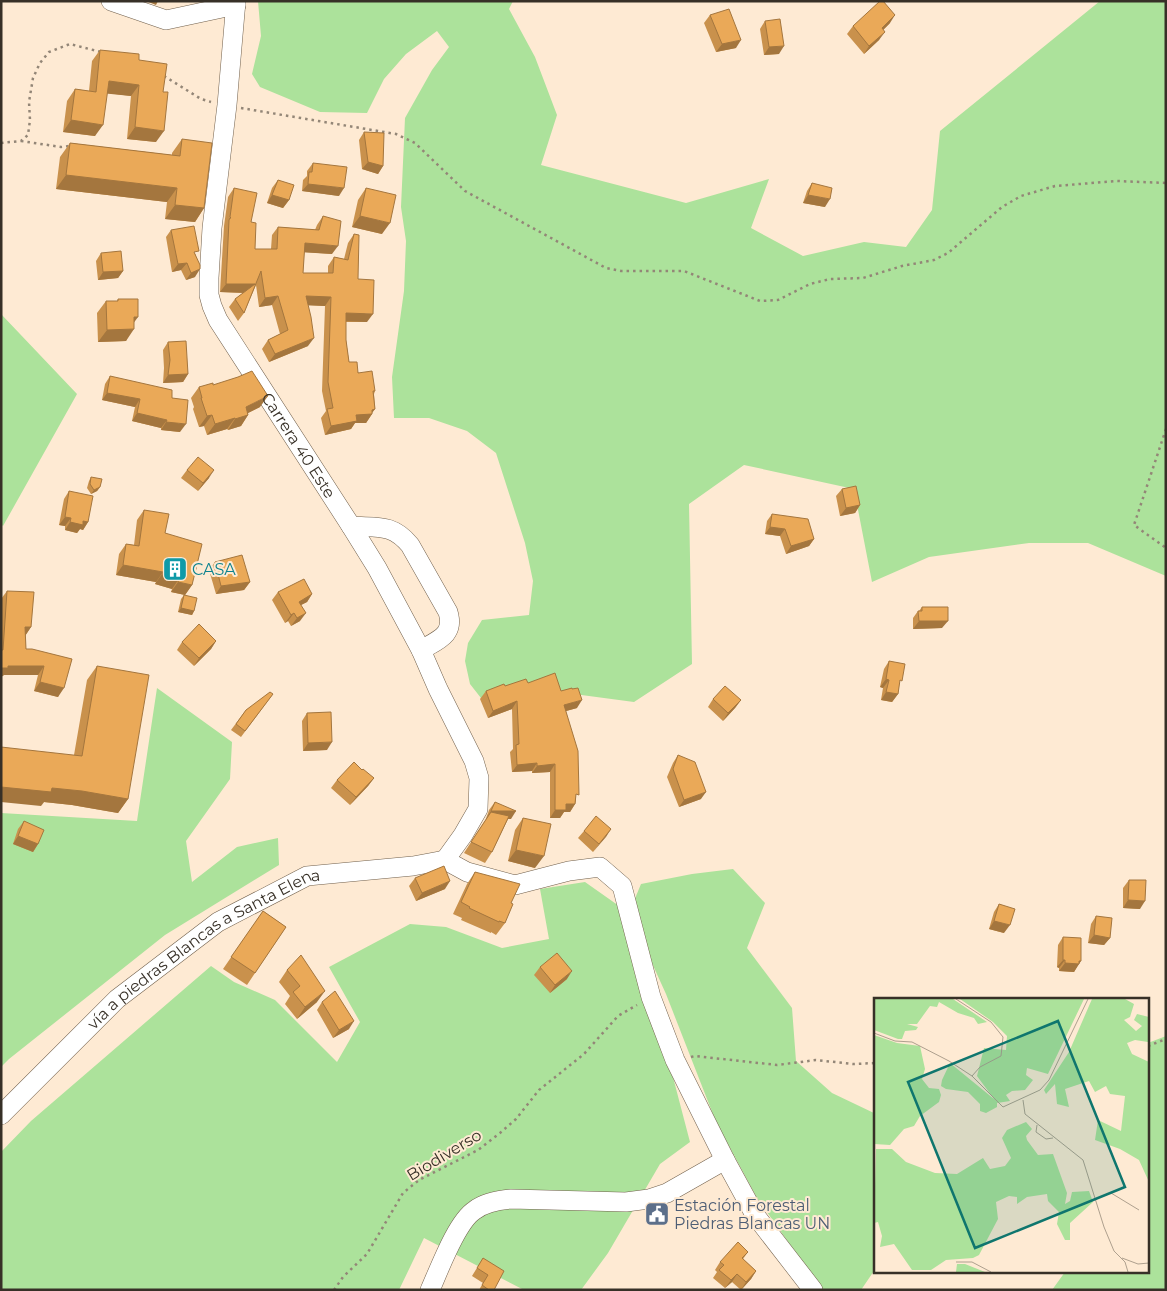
<svg xmlns="http://www.w3.org/2000/svg" width="1167" height="1291" viewBox="0 0 1167 1291" font-family="Montserrat,sans-serif">
<style>
.green{fill:#ace29b}
.lines{fill:none;stroke-linecap:round;stroke-linejoin:round}
.minor-casing{stroke:#71604c;stroke-width:20}
.path{stroke:#938677;stroke-width:2.5;stroke-dasharray:2.5 4;stroke-linecap:butt}
.minor{stroke:#fff;stroke-width:19}
.wall{fill:#c9914c}
.shaded-wall{fill:#a4763e}
.building{fill:#eaa958;stroke:#a4763e}
.labels{text-anchor:middle;dominant-baseline:central;stroke-width:4;stroke-linejoin:round;paint-order:stroke}
.street-label{font-size:16px;fill:#373027;stroke:#feead3}
.culture-label{font-size:16px;fill:#0d838f;stroke:#feead3;text-anchor:start}
.service-label{font-size:16px;fill:#4e5e75;stroke:#feead3;text-anchor:start}
.inset-road{fill:none;stroke:#aea08e;stroke-width:1}
.view{fill:#0f766e;fill-opacity:0.15;stroke:#0f766e;stroke-width:2.5}
.inset-edge{fill:none;stroke:#373027;stroke-width:2.5}
</style>
<rect width="100%" height="100%" fill="#feead3"/>
<path class="green" d="M258 1H513L509 9 535 57 557 115 541 165 686 203 769 179 751 228 803 256 864 242 906 247 932 210 940 131 1100 1H1166V576L1088 543H1029L929 557 872 582 854 489 744 465 689 504 692 664 634 702 574 694 488 707 470 684 465 661 468 643 482 620 529 615 533 581 525 543 496 453 467 431 429 418H394L392 377 404 291 406 241 401 207 405 118 432 70 449 47 437 31 406 54 384 79 367 113 320 112 260 87 252 74 261 36Z
M1 314 77 394 3 526 1 524Z
M157 688 232 742 230 779 186 841 192 882 237 847 278 838 279 865 165 935 9 1059 1 1067V813L137 821Z
M733 869 765 903 747 948 792 1008 796 1061 832 1093 876 1114V1268L861 1290H822L757 1198 716 1122 666 994 631 917 690 1142 660 1164 608 1253 581 1290H524L424 1238 399 1290H1V1152L31 1121 211 966 234 982 275 1000 337 1062 360 1022 329 967 410 924 446 927 502 948 549 939 540 889 585 882 629 913 641 884 692 874Z
M1166 1036V1290H1052L1065 1272H1148V1043Z"/>
<g class="lines">
<defs>
<g id="minor">
<path d="M111 1 166 20 236 5"/>
<path id="s1" d="M236 1 227 105 212 228 209 278V295L212 306 218 320 351 526 377 568 421 650 438 689 474 761 479 778 478 809 463 835 445 860"/>
<path d="M351 526C377 528 392 523 410 545L448 612C455 635 438 640 421 650"/>
<path d="M445 860 467 872 515 885 569 871 600 867 622 886 651 997 675 1060 725 1160 755 1215 813 1290"/>
<path id="s2" d="M1 1115 117 999 218 922 307 876 413 866 445 860"/>
<path d="M430 1290C439 1270 457 1221 475 1210 484 1203 500 1200 511 1199L626 1202 649 1199 667 1193 725 1160"/>
</g>
</defs>
<use href="#minor" class="minor-casing"/>
<path class="path" d="M164 76 201 99 211 102
M241 108 396 134 415 143 465 191 606 268 621 271H684L760 301 778 300 810 284 830 279 863 278 902 266 934 260 948 253 1002 207 1021 196 1055 186 1117 181 1166 183
M21 141 61 147 69 146
M1 143 21 141 28 135 30 120 29 102 33 78 40 63 49 52 70 44 101 52
M1166 429 1134 525 1166 548
M1148 1046 1166 1039
M691 1057 695 1056 777 1065 816 1060 853 1064 876 1063
M334 1290 343 1277 367 1254 403 1193 419 1180 478 1150 500 1133 516 1119 539 1090 584 1054 618 1016 637 1005"/>
<use href="#minor" class="minor"/>
</g>
<path class="wall" d="M710 15 736 48 716 52 704 23Z
M765 21 779 54 764 55 760 29Z
M890 23 883 30 879 40 864 54 847 34 853 26Z
M100 50 139 60 156 142 127 139 131 96 107 93 95 136 63 132 67 101 75 89 89 91 92 61Z
M364 132 383 166 378 174 362 169 359 140Z
M182 139 204 208 195 222 165 219 167 202 56 189 60 157 70 143 172 155V153Z
M313 163 339 196 302 191 303 180 307 176V171Z
M278 180 289 200 283 208 267 203 272 188Z
M812 183 825 207 803 203 807 191Z
M234 188 251 222 255 249H271L272 235 278 227 315 230 317 225 323 216 332 254 304 252 303 273H328V266L334 257 344 259 348 243 354 234 358 279 367 322H346V340L349 362 375 391 374 394 375 409 372 413V414L366 423H355L351 429 325 435 321 418 326 411 322 391 325 306 308 305V346L269 362 262 349 268 340 280 334 272 305 259 307 256 285 244 313 238 321 229 307 235 299 243 293 220 292 224 226 228 197Z
M366 188 382 234 352 227 358 200Z
M171 230 196 255 195 277 186 280 181 270 172 272 166 237Z
M101 253 123 271 118 278 98 280 96 261Z
M118 299 134 323 126 341 98 342 97 313 106 301H117Z
M168 342 188 374 183 382 163 383 164 368 163 350Z
M110 376 172 398 180 432 161 430V428L132 421 135 407 102 400 105 384Z
M213 385 260 407 248 413V415L241 426 228 430 227 429 207 435 204 426 199 427 193 409 194 407 191 398 199 387Z
M187 470 209 478 198 491 181 478Z
M91 477 100 487 97 491 91 494 87 488 89 481Z
M842 489 860 505 855 513 840 516 836 496Z
M69 491 88 522 83 530 80 529 77 533 65 530V526L59 525 64 499Z
M144 510 165 533 192 585 185 595 171 592 172 589 155 584 156 582 116 575 119 554 126 544 134 545 137 520Z
M772 514 814 539 809 546 786 554 780 536 765 534 767 521Z
M215 562 250 582 244 590 216 594 209 570Z
M7 591 31 627 25 636 26 649 72 659 58 697 34 691 38 675H4L1 677V599Z
M278 592 312 594 307 602 301 605 300 621 291 626 288 621 285 623 272 600Z
M184 595 194 611 192 615 178 612 181 599Z
M922 607 942 628 913 629V618L918 611H919Z
M216 641 211 649 194 666 177 650 182 642Z
M889 661 899 685 898 694 892 702 881 700 883 688 880 687 884 669Z
M97 666 128 799 118 813 72 805 44 802 41 806 74 755 87 680Z
M528 683 561 691 577 708 566 711 576 800 575 804 570 812H564L560 818H550V772L532 773V771L512 772 510 752 513 749 512 709 488 718 480 699 486 691 505 686Z
M273 694 241 737 231 730 246 710Z
M713 699 741 700 735 708 723 721 708 707Z
M307 713 327 750 303 751 302 721Z
M678 755 701 799 679 807 667 777 673 763Z
M362 770 374 778 368 786 350 805 331 788 337 780Z
M495 802 511 819H508L492 852 485 863 464 853 486 819 489 810Z
M523 818 535 868 508 861 515 830Z
M24 821 38 844 33 852 13 844 18 829Z
M611 829 593 852 578 838 584 831Z
M475 872 511 903 505 923 496 935 491 932V933L461 920 462 918 453 914 467 884Z
M415 878 445 889 416 901 409 886Z
M1129 880 1140 909 1123 908V888Z
M999 904 1004 933 989 929 994 912Z
M263 911 286 927 247 985 223 969Z
M1096 916 1110 938 1104 945 1088 943 1091 924Z
M1063 937 1079 963 1074 972 1059 971V968L1057 967 1058 945Z
M540 967 567 979 550 993 534 975Z
M287 970 317 1002 297 1019 285 1004 290 996 279 982Z
M322 1002 349 1029 333 1038 317 1010Z
M748 1252 743 1259 756 1271 751 1279 741 1290 732 1282 725 1288 713 1278 717 1272 715 1270 720 1262Z
M483 1258 494 1290H479L483 1283 472 1276Z"/>
<path class="shaded-wall" d="M146 1H158L156 5Z
M895 15 890 23 877 36 882 28Z
M885 32 879 40 864 54 869 46Z
M741 40 736 48 716 52 722 44Z
M784 46 779 54 764 55 769 47Z
M109 81 139 85 131 96 101 93Z
M71 120 103 125 95 136 63 132Z
M135 127 164 131 156 142 127 139Z
M368 162 383 166 378 174 362 169Z
M66 175 177 188 167 202 56 189Z
M308 184 344 188 339 196 302 191Z
M272 195 289 200 283 208 267 203Z
M808 195 830 199 825 207 803 203Z
M175 205 204 208 195 222 165 219Z
M360 216 390 223 382 234 352 227Z
M305 243 338 246 332 254 299 252Z
M187 263 181 270 172 272 178 264Z
M200 269 195 277 186 280 191 273Z
M123 271 118 278 98 280 103 272Z
M226 284H255L249 293 220 292Z
M278 296 272 305 259 307 265 298Z
M306 296 331 297 325 306 300 305Z
M346 313 373 314 367 322 340 321Z
M134 317H138L130 328Z
M134 329 126 341 98 342 107 330Z
M314 338 308 346 269 362 275 354Z
M188 374 183 382 163 383 168 375Z
M107 393 140 399 135 407 102 400Z
M268 396 260 407 238 418 246 407Z
M375 409 371 414H372L366 423H355L351 429 325 435 331 426 356 415Z
M137 413 167 420 161 428 132 421Z
M212 415 204 426 199 427 207 416Z
M248 415 241 426 228 430 235 419Z
M235 418 227 429 207 435 215 424Z
M166 422 186 424 180 432 161 430Z
M214 470 209 478 198 491 203 483Z
M100 487 97 491 91 494 94 490Z
M860 505 855 513 840 516 846 508Z
M65 517 71 518 65 526 59 525Z
M83 521 88 522 83 530 80 529 77 533 65 530 70 522Z
M770 527 785 529 780 536 765 534Z
M814 539 809 546 786 554 791 546Z
M123 565 163 572 156 582 116 575Z
M162 574 179 579 172 589 155 584Z
M178 582 192 585 185 595 171 592Z
M250 582 244 590 216 594 221 586Z
M312 594 307 602 293 609 299 602Z
M181 608 194 611 192 615 178 612Z
M294 613 288 621 285 623 291 615Z
M306 613 300 621 291 626 297 618Z
M919 621H948L942 628 913 629Z
M25 627H31L25 636Z
M216 641 211 649 194 666 199 658Z
M8 666H44L38 675H4L1 677V668Z
M886 679 889 680 883 688 880 687Z
M40 682 64 688 58 697 34 691Z
M886 692 898 694 892 702 881 700Z
M582 700 577 708 559 713 564 705Z
M741 700 735 708 723 721 728 713Z
M517 701 512 709 488 718 493 711Z
M332 742 327 750 303 751 308 743Z
M537 763 532 771 512 772 517 765Z
M555 764 550 772 532 773 537 766Z
M374 778 368 786 350 805 356 797Z
M1 787 52 788 82 791 128 799 118 813 72 805 44 802 41 806 1 802Z
M706 792 701 799 679 807 684 800Z
M566 804H575L570 812H564L560 818H550L555 810Z
M491 811H516L511 819H486L491 812 485 819Z
M611 829 606 837 593 852 599 844Z
M18 836 38 844 33 852 13 844Z
M516 850 544 856 535 868 508 861Z
M450 881 445 889 416 901 422 893Z
M1128 900 1145 901 1140 909 1123 908Z
M994 921 1010 925 1004 933 989 929Z
M1094 935 1110 938 1104 945 1088 943Z
M1063 960H1065L1059 968 1057 967Z
M1079 961H1081L1074 972 1059 971 1065 963Z
M572 971 567 979 550 993 555 985Z
M325 991 317 1002 297 1019 305 1007Z
M354 1021 349 1029 333 1038 339 1030Z
M756 1271 751 1279 741 1290 746 1282Z
M737 1274 732 1282 725 1288 731 1280Z"/>
<path class="building" d="M880 1H883L895 15 882 28 885 32 869 46 853 26Z
M729 9 741 40 722 44 710 15Z
M780 19 784 46 769 47 765 21Z
M100 50 139 54V60L167 64 163 92H168L164 131 135 127 139 85 109 81 103 125 71 120 75 89 96 92Z
M364 132 384 133 383 166 368 162Z
M182 139 212 143 204 208 175 205 177 188 66 175 70 143 180 156Z
M313 163 347 167 344 188 308 184 309 172H312Z
M278 180 294 185 289 200 272 195Z
M812 183 832 188 830 199 808 195Z
M234 188 257 193 251 222 256 223 255 249H277L278 227 319 230 323 216 341 221 338 246 305 243 303 273H333L334 257 348 260 354 234 359 235 358 279 374 280 373 314 346 313V340L349 362H357L358 373 372 371 375 391H373L375 409 372 410V414L356 415 357 421 331 426 327 409 333 408 328 382 331 297 306 296 311 317 314 338 275 354 268 340 288 330 278 296 265 298 261 271 244 313 235 299 255 284H226L229 220 230 218H231L230 217Z
M366 188 396 195 390 223 360 216Z
M194 226 199 251 194 252 200 265V269L191 273 187 263 178 264 171 230Z
M121 251 123 271 103 272 101 253Z
M118 299H138V317H134V329L107 330 106 301H118Z
M186 341 188 374 168 375 170 360 168 342Z
M252 371 268 396 246 407 248 415 235 419V418L215 424 212 415 207 416 201 398H202L199 387 213 383V385L238 377Z
M110 376 172 390V398L188 400 186 424 166 422 167 420 137 413 140 399 107 393Z
M198 457 214 470 203 483 187 470Z
M91 477 102 479 100 487 94 490 90 484Z
M856 486 860 505 846 508 842 489Z
M69 491 93 496 88 522 83 521V525L70 522 71 518 65 517Z
M144 510 169 514 165 533 202 544 192 585 178 582 179 579 162 574 163 572 123 565 126 544 139 546Z
M772 514 808 519 814 539 791 546 785 529 770 527Z
M242 555 250 582 221 586 215 562Z
M304 579 312 594 299 602 306 613 297 618 294 613 291 615 278 592Z
M7 591 34 592 31 627H25L26 649H32L72 659 64 688 40 682 44 666H8V668H1V650H3Z
M184 595 197 598 194 611 181 608Z
M922 607H948V621H919L918 611H922Z
M199 624 216 641 199 658 182 642Z
M889 661 905 664 902 681 900 680 898 694 886 692 889 680 886 679Z
M97 666 149 675 128 799 82 791 52 788 51 792 1 787V747L82 756Z
M555 673 561 691 572 688V689L578 688 582 700 564 705 578 751 579 795 576 794 575 804H566V810H555V764L537 766V763L517 765 516 745 519 744 517 701 493 711 486 691 504 684 505 686 526 679 528 683Z
M725 686 741 700 728 713 713 699Z
M270 692 273 694 245 731 236 724 246 710Z
M331 712 332 742 308 743 307 713Z
M678 755 695 762 706 792 684 800 673 769Z
M354 762 362 770 363 769 374 778 356 797 337 780Z
M495 802 516 811H491Z
M491 812 509 816 492 852 471 842Z
M596 816 611 829 599 844 584 831Z
M523 818 551 824 544 856 516 850Z
M24 821 44 830 38 844 18 836Z
M444 866 450 881 422 893 415 878Z
M475 872 520 884 511 903 513 904 505 923 499 921V922L469 908 470 907 461 902Z
M1129 880H1146L1145 901 1128 900Z
M999 904 1015 909 1010 925 994 921Z
M263 911 286 927 255 973 231 957Z
M1096 916 1112 918 1110 938 1094 935Z
M1063 937 1081 938V961H1079V964L1065 963V960H1063Z
M557 953 572 971 555 985 540 967Z
M301 955 325 991 305 1007 293 992 300 986 287 970Z
M335 991 354 1021 339 1030 322 1002Z
M738 1242 748 1252 742 1258 756 1271 746 1282 737 1274 731 1280 719 1270 724 1265 720 1262Z
M483 1258 504 1271 494 1290H489L482 1285 488 1275 477 1268Z"/>
<defs>
<symbol id="building-square" viewBox="-11 -11 22 22"><rect x="-9" y="-9" width="18" height="18" rx="4" fill="#0f9aa8" stroke="#feead3"/><path d="M-4-6H4V6H1V3H-1V6H-4ZM-2.5-4.3h1.7v1.8h-1.7ZM.8-4.3h1.7v1.8H.8ZM-2.5-1h1.7V.8h-1.7ZM.8-1h1.7V.8H.8Z" fill="#fff"/></symbol>
<symbol id="civic-square" viewBox="-11 -11 22 22"><rect x="-9" y="-9" width="18" height="18" rx="4" fill="#5c6f8a" stroke="#feead3"/><path d="M-.6-6.5H3V-4.5H.6V-3L4-1V1h2V6H-6V1h2V-1L-.6-3ZM-1.2 2.5V6h2.4V2.5Z" fill="#fff"/></symbol>
</defs>
<g fill-rule="evenodd">
<use href="#building-square" x="161" y="555" width="28" height="28"/>
<use href="#civic-square" x="643" y="1200" width="28" height="28"/>
</g>
<g class="labels">
<g class="street-label">
<text stroke="none"><textPath href="#s1" startOffset="471">Carrera 40 Este</textPath></text>
<text stroke="none"><textPath href="#s2" startOffset="265">vía a piedras Blancas a Santa Elena</textPath></text>
<text transform="translate(444 1155) rotate(-31)">Biodiverso</text>
</g>
<g class="culture-label">
<text x="192" y="569">CASA</text>
</g>
<g class="service-label">
<text x="674" y="1205">Estación Forestal<tspan x="674" dy="18">Piedras Blancas UN</tspan></text>
</g>
</g>
<g transform="translate(874 998)">
<rect width="275" height="275" fill="#feead3"/>
<path d="M0 1H79L113 24 104 26 100 20 84 15 65 4 63 9 56 8 43 26H33L44 29 42 32 31 33 28 41H24L0 32ZM86 1H210L174 76 153 70 152 77 159 82 151 92 138 93 132 97 136 103 123 105V109L112 115 106 113V106L94 94 72 91 67 88 68 82 76 65 120 101 103 78 110 50 132 52 133 38 119 24ZM218 1H251L260 6 256 19 250 22 262 33 268 28 260 22 263 16 275 19 274 44 261 42 253 45 258 56 275 64V184L265 162 246 151 221 142 224 122 247 133 251 98 236 96 232 88 221 94 215 83 191 91 195 109 183 106 181 86 172 96 170 92 195 54ZM0 37 23 45 46 48 51 71 48 81 55 90 65 91 67 97 65 104 46 118 40 128 30 131 16 147 0 146ZM152 124 158 131 152 138 153 142 164 157 179 156 193 195 191 206 196 203 198 194 215 193 219 204 196 225V242H191L183 226 185 214 174 203 173 196 153 199 143 206V199L135 198 122 204 124 221 105 257 99 260 72 262 57 272H38L20 246 6 249 8 238 4 224 0 225 2 151H18L32 164 61 175 83 176 109 160 116 171 131 168 137 160 128 140 133 132ZM83 266H91L111 274H82Z" fill="#ace29b"/>
<path class="inset-road" d="M82 1 117 24 129 39 127 58 106 69 98 78M0 35 21 43 38 44 75 63 98 78 129 109 166 92 175 82 214 1M149 102 151 116 209 162 230 229 240 253 251 264 254 274M163 127 162 134 172 141 179 140M221 201 237 195 265 212M248 260 264 266 275 265M82 264H98L117 274"/>
<path class="view" d="M184 23 251 189 101 250 34 84Z"/>
<rect width="275" height="275" class="inset-edge"/>
</g>
<rect width="1167" height="1291" fill="none" stroke="#373027" stroke-width="5"/>
</svg>
